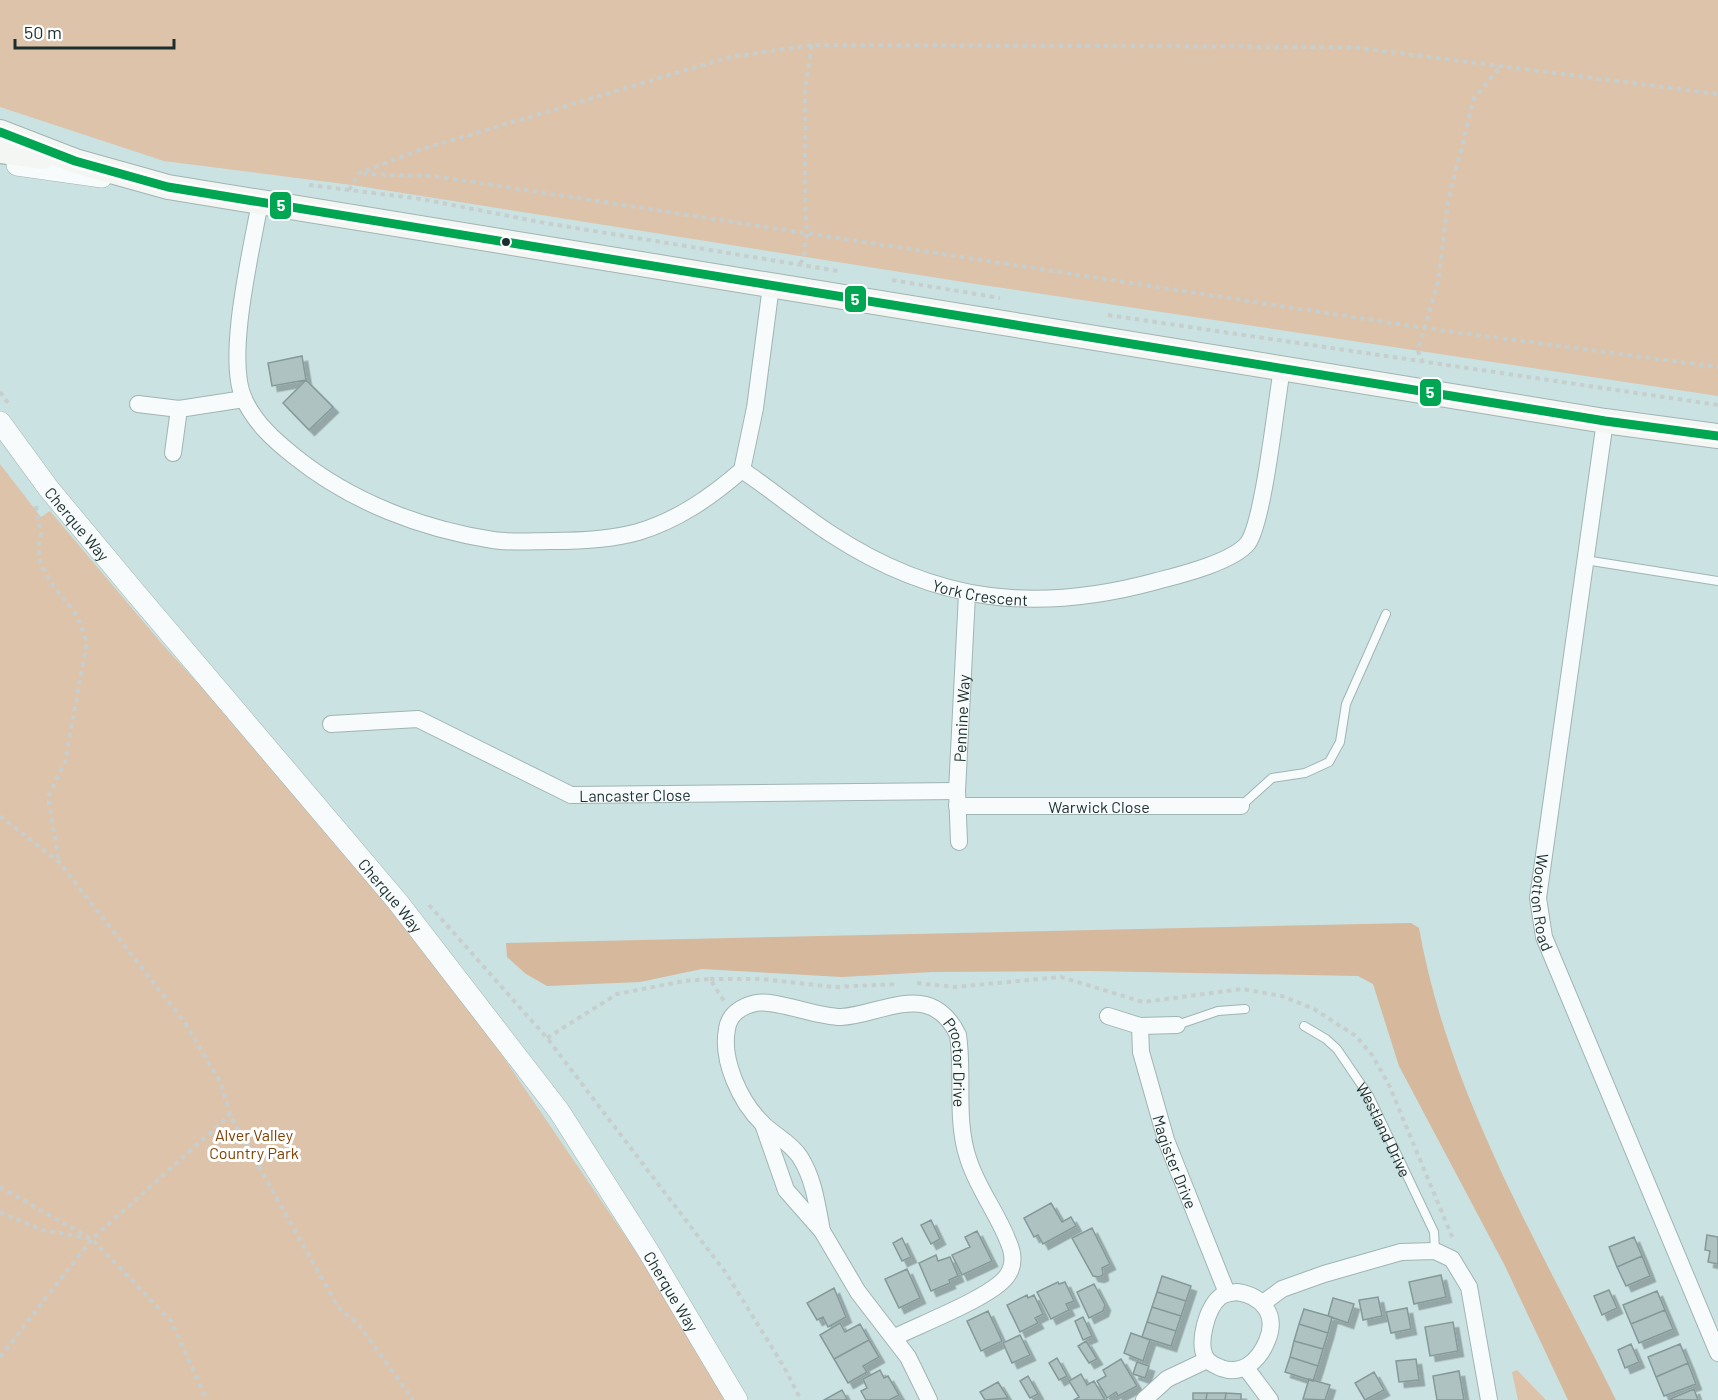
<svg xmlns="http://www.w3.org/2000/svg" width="1718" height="1400" viewBox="0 0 1718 1400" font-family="Barlow,sans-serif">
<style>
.green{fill:#ddc3aa}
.forest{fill:#d6b89d}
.building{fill:#aec2c2;stroke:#869999;stroke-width:1.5;filter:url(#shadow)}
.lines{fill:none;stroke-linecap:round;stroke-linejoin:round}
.service-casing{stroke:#a1b4b4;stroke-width:10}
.minor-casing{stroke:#a1b4b4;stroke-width:18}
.tertiary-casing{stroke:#a1b4b4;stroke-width:22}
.secondary-casing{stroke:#a1b4b4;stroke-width:26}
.path{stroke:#c7cfce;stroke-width:4;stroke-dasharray:4.5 4.5;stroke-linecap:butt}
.service{stroke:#f7fbfb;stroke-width:8}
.minor{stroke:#f7fbfb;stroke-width:16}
.tertiary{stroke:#f7fbfb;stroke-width:21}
.secondary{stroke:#f4f6f4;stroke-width:24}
.bus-1-casing{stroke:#fff;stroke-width:14}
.bus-1{stroke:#00a651;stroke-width:9}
.bus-dot{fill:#1c2e2d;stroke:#fff;stroke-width:2}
.labels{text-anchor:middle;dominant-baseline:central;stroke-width:6;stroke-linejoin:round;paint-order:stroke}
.street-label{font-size:16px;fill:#1c2e2d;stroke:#fff}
.park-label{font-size:16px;fill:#813f01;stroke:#fff}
.line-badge{stroke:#fff;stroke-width:2}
.badge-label{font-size:16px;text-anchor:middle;font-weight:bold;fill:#fff}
</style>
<defs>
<filter id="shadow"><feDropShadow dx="5.5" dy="5.5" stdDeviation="0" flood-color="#0004"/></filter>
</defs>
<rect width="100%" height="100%" fill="#cae2e2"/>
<path class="green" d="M0 0H1718V396L976 284 352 185 164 161 0 107Z
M0 464 41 517 50 511 163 645 397 901 737 1400H0Z
M1517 1370 1546 1400H1518L1512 1372Z"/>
<path class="forest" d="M1411 923 1419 928C1449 1097 1541 1248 1616 1400H1568L1505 1266 1399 1066 1373 984 1358 976 1091 971 932 972 842 977 702 969 640 982 547 986 526 974 507 957 506 943Z"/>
<path class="building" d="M302 356 306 380 272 386 268 363Z
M306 380 333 407 309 430 283 403Z
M1051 1203 1062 1222 1071 1217 1076 1226 1043 1244 1038 1235 1034 1237 1024 1218Z
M931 1220 940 1239 931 1244 921 1225Z
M1092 1228 1110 1264 1102 1268 1103 1275 1099 1277 1093 1276 1072 1238Z
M977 1231 992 1261 962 1275 952 1255 970 1247 965 1237Z
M1707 1235 1718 1237V1264L1708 1262 1710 1251 1705 1250Z
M1634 1237 1642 1256 1617 1267 1609 1247Z
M902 1238 911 1257 902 1261 893 1243Z
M936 1255 938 1261 950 1257 958 1276 949 1280 950 1283 931 1291 919 1263Z
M1642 1256 1650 1276 1626 1286 1617 1267Z
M907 1269 920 1298 899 1308 885 1279Z
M1441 1275 1446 1297 1414 1304 1409 1282Z
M1162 1276 1191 1286 1186 1301 1157 1292Z
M1058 1282 1059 1284 1065 1282 1074 1301 1066 1304 1069 1310 1051 1319 1037 1292Z
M1094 1284 1105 1305 1103 1311 1089 1318 1077 1292Z
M834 1288 846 1317 828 1327 823 1317 817 1320 807 1303Z
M1609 1290 1617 1308 1602 1315 1594 1296Z
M1657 1291 1665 1310 1631 1324 1623 1305Z
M1157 1292 1186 1301 1181 1316 1152 1307Z
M1027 1295 1028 1298 1034 1295 1043 1314 1035 1318 1038 1323 1020 1332 1007 1305Z
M1378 1297 1382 1316 1363 1320 1359 1300Z
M1333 1298 1354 1304 1348 1323 1328 1316Z
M1152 1307 1181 1316 1176 1331 1147 1322Z
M1407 1308 1411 1329 1391 1333 1386 1312Z
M1304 1309 1332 1317 1328 1333 1299 1324Z
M1665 1310 1673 1329 1639 1343 1631 1324Z
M988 1311 1002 1341 981 1351 967 1321Z
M1083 1317 1092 1336 1083 1340 1075 1321Z
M1147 1322 1176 1331 1171 1346 1142 1337Z
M1453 1322 1458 1351 1430 1356 1425 1327Z
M840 1323 845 1332 860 1324 869 1340 834 1359 820 1335Z
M1299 1324 1328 1333 1323 1349 1294 1341Z
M1131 1333 1150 1340 1143 1361 1124 1353Z
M1020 1335 1030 1355 1012 1363 1003 1343Z
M869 1340 879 1357 863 1366 867 1372 848 1383 834 1359Z
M1086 1341 1097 1359 1089 1363 1078 1346Z
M1294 1341 1323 1349 1318 1366 1290 1357Z
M1631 1344 1639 1362 1625 1368 1618 1350Z
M1680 1344 1688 1363 1656 1377 1648 1357Z
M1290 1357 1318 1366 1313 1381 1285 1372Z
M1057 1358 1067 1376 1059 1380 1049 1363Z
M1121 1359 1137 1386 1118 1396 1116 1392 1107 1398 1097 1381 1106 1376 1103 1370Z
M1416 1359 1419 1380 1399 1382 1396 1361Z
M1137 1362 1149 1366 1145 1378 1133 1374Z
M1688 1363 1696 1384 1664 1396 1656 1377Z
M880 1370 884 1378 888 1376 899 1395 889 1400H866L861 1391 867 1388 863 1379Z
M1459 1371 1464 1400H1437L1433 1376Z
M1374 1372 1384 1390 1365 1400 1355 1383Z
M1081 1374 1087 1385 1094 1381 1105 1400H1074L1079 1397 1069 1381Z
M1028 1376 1038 1394 1030 1398 1020 1381Z
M1309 1379 1330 1385 1325 1400 1303 1399Z
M998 1382 1008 1398 985 1400 980 1392Z
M1694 1389 1698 1400H1670V1399Z
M842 1390 847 1399 844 1400H824Z
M1193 1393H1207L1206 1400H1193Z
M1207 1393H1226L1225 1400H1206Z
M1226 1393 1241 1394V1400H1225Z"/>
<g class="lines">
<defs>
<g id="service">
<path d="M1585 560 1718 581"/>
<path d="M1241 806 1272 778 1305 773 1329 762 1340 742 1346 704 1386 614"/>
<path d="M1177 1025 1218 1011 1245 1009"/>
<path id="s1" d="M1304 1026 1326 1039 1337 1049 1369 1096 1434 1232 1435 1251"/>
</g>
<g id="minor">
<path d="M260 202C252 248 225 358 244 399 255 423 274 440 294 456 351 502 422 529 493 540 512 543 533 541 552 541 580 541 610 540 638 532 678 520 711 497 742 470"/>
<path id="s2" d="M771 286 755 408 742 470C772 490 800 514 831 534 936 603 1036 614 1157 581 1180 575 1233 562 1248 543 1264 520 1276 402 1282 369"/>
<path d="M138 404 179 409 244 399"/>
<path id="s3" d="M1605 421 1538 898 1544 937 1718 1353"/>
<path d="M173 453 179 409"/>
<path id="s4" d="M331 724 418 719 571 795 957 791"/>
<path id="s5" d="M957 806H1241"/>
<path id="s6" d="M959 842 957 791 967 594"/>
<path d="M1108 1016 1140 1026 1177 1025"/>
<path id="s7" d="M1140 1026 1141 1052 1166 1140 1227 1293"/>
<path d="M763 1124 786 1190 822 1231 858 1292 908 1357 929 1400"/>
<path id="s8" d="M822 1231C817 1205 814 1179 800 1157 790 1142 775 1136 763 1124 740 1102 721 1060 727 1029 729 1014 742 1006 756 1003 775 999 816 1017 841 1017 868 1016 900 998 926 1005 941 1009 952 1022 958 1035 964 1076 955 1119 968 1158 977 1188 997 1212 1008 1241 1013 1252 1015 1265 1007 1276 992 1297 921 1324 895 1337"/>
<path d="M1237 1292C1263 1296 1278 1315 1267 1341 1259 1360 1243 1376 1221 1368 1216 1366 1209 1363 1206 1358 1197 1343 1207 1308 1220 1297 1225 1293 1231 1293 1237 1292Z"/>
<path d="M1263 1303 1282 1289 1324 1274 1401 1252 1435 1251 1452 1259 1469 1287 1489 1400"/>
<path d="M1246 1368 1270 1400"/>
<path d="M1144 1400 1167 1379 1207 1360"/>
</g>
<g id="tertiary">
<path d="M17 165 102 177"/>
<path id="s9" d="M0 422 49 489 134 591 397 901 559 1111 647 1249 737 1400"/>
</g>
<path id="secondary" d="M0 132 75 161 168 187 1605 421 1718 436
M0 151 43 157"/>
</defs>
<use href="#service" class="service-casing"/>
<use href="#minor" class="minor-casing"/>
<use href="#tertiary" class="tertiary-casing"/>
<use href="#secondary" class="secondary-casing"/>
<path class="path" d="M363 174 434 176 1424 328 1718 367
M309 185 421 199 545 223 838 271
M349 190 359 173 419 150 730 57 812 45 1352 47 1718 94
M800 264 804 257 807 232 805 202V90L812 45
M892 280 1000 298
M1108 315 1718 405
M1423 363 1418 351 1438 282 1448 201 1474 98 1501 66
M0 392 8 403
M36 506 41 534 38 547 40 562 51 583 76 614 87 642 65 762 48 797 59 861
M0 816 59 862 185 1023 221 1083 230 1115 338 1307 359 1325 413 1400
M429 905 547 1038 726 1273 784 1367 801 1400
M710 979H761L834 987 898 984
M917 983 955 987 1061 977 1143 1002 1242 989 1282 996 1314 1009 1356 1036 1372 1055 1389 1085 1453 1239
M547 1038 617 994 684 981 710 979 724 1001
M0 1187 88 1237
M0 1212 42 1230 92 1239 171 1321 207 1400
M0 1357 92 1239 230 1115"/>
<use href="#service" class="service"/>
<use href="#minor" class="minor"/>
<use href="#tertiary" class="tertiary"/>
<use href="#secondary" class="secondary"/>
<defs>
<path id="bus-1" d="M0 132 75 161 168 187 1605 421 1718 436"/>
</defs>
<use href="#bus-1" class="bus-1-casing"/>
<use href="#bus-1" class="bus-1"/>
</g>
<circle class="bus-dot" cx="506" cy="242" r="5"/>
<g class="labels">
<g class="street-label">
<text stroke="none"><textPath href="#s9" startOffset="128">Cherque Way</textPath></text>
<text stroke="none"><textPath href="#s2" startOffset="458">York Crescent</textPath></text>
<text stroke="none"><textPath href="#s6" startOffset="124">Pennine Way</textPath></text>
<text stroke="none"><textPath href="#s4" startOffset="322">Lancaster Close</textPath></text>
<text stroke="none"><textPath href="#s5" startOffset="142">Warwick Close</textPath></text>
<text stroke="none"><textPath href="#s9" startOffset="614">Cherque Way</textPath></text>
<text stroke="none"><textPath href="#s3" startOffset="486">Wootton Road</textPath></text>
<text stroke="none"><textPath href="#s8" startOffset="519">Proctor Drive</textPath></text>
<text stroke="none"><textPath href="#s1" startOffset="134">Westland Drive</textPath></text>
<text stroke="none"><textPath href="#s7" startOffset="141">Magister Drive</textPath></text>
<text stroke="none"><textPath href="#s9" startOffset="1100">Cherque Way</textPath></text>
</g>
<g class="park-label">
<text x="254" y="1134">Alver Valley<tspan x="254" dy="18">Country Park</tspan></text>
</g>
</g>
<g class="line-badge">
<rect x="269" y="191" width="23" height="29" rx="6" fill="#00a651"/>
<rect x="844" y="285" width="23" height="28" rx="6" fill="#00a651"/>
<rect x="1419" y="378" width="23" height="29" rx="6" fill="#00a651"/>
</g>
<g class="badge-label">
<text x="281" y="211">5</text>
<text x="855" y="305">5</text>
<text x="1430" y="398">5</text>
</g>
<path d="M15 39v9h159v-9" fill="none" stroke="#1c2e2d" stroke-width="3"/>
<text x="24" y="39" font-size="18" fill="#1c2e2d" stroke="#ffffff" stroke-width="4.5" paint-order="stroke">50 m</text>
</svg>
